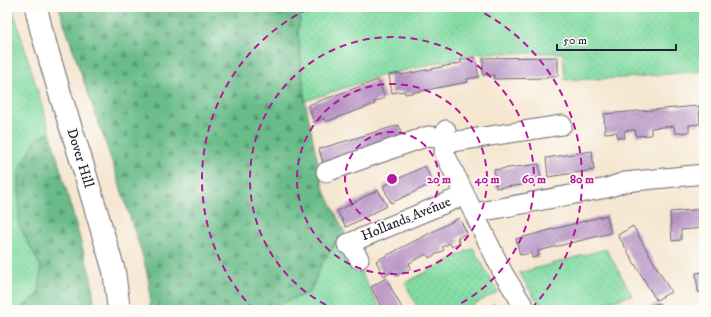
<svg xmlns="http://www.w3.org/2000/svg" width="711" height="317" viewBox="0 0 711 317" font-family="'IM FELL DW Pica',serif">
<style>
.green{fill:url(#green-dots);stroke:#527f6f}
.forest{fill:url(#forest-firs);stroke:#466f62}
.building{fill:url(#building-hatch)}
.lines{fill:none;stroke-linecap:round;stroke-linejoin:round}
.minor-casing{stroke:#6c676f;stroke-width:21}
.major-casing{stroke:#6c676f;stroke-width:24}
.minor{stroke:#fff;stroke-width:19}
.major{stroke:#fff;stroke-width:22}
.ring{fill:none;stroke:#b5179e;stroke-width:2;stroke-dasharray:7 5}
.labels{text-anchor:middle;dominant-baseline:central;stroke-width:3.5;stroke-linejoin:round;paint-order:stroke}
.street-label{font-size:14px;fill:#22223b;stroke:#fdfcf7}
.centre{fill:#b5179e;stroke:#fdfcf7;stroke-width:2}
.ring-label{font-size:12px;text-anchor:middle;font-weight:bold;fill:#b5179e;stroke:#fdfcf7;stroke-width:3.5;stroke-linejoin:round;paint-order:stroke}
</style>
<defs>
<pattern id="green-dots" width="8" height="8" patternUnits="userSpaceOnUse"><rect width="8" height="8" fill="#82dca3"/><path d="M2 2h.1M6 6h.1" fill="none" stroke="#70bc8d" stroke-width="1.8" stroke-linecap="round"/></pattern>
<pattern id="forest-firs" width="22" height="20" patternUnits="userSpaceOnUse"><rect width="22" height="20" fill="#69bc89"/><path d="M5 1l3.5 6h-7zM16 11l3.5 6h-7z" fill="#569871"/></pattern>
<pattern id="building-hatch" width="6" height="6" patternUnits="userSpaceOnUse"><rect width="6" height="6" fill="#bb96c8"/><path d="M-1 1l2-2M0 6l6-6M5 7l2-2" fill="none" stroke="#987aa4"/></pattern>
</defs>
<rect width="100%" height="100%" fill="#fdfcf7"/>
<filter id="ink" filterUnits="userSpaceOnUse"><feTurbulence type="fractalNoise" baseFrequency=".025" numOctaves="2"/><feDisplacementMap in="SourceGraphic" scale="8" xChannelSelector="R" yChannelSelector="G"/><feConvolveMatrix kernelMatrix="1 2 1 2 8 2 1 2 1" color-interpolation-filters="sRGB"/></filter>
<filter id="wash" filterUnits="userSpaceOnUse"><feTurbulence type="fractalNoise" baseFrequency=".012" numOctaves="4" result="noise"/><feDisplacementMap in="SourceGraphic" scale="16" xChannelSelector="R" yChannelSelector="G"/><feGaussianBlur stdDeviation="0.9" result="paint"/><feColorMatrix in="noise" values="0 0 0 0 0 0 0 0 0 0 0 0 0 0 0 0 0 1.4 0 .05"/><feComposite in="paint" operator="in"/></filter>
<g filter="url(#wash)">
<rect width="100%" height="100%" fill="#f5e6d0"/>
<path class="green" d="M7 7H12L50 132 36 140 19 225 41 267 39 294C28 302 22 310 7 310Z
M302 7H704V39L701 40 704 71 622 78 565 80 563 53H479L380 76 305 101 298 32Z
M341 236 381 310H237L278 305 310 292 322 263Z
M473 248 498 292 463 310H419L405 283Z
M606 249 632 295 583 310H543L519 273Z"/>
<path class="forest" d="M59 7H302L298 32 305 101 323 187 345 234 341 236 322 263 310 292 278 305 237 310H149C154 285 141 251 133 227 111 153 82 81 59 7Z
M50 132 91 278 95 310H13L20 309 39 294 41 267 19 225V170L36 140Z"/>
<g id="blocks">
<path class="building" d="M475 57 479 77 467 79 468 82 405 94 404 91 392 93 389 75 400 73 401 75 461 63V60Z
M558 57V76H547V78L494 79V75H483V58Z
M378 80 385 98 374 102 375 104 325 122 324 118 314 122 308 105Z
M699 106 700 124 689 125V132L675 133 674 126 651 128V135L636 136 635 130 624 131 625 138H617V132L605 133 604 114Z
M399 125 403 139 323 163 319 149Z
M592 151 594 170 548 177 546 158Z
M539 164 541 183 496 188 494 170Z
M425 166 433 183 391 203 383 186Z
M378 190 387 206 346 227 337 211Z
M704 209V228L681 230V240L672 241 670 212Z
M607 215 611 233 538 251 539 256 532 258 531 253 520 255 516 239Z
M459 218 467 233 457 238 460 242 452 247 450 243 442 247 444 250 429 258 427 254 409 263 411 268 396 276 393 271 384 276 376 261Z
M633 226 671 292 656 300 618 235Z
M704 272V292H698L696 273Z
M386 278 396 297 403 310H383L381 306 371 287Z
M659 303 661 310H633Z
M495 304 498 309 506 304 509 310H490L488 308Z"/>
</g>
</g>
<g filter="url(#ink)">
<use href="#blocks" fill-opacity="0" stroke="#6c676f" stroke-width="1"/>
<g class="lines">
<defs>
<path id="minor" d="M446 130 444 152 503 273 526 310
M445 143 562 125
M326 172 428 136 446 138
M474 213 607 188 625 182 704 174
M350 243 359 259
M347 244 465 195"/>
<path id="major" d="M36 7 41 29 61 97 80 156 114 271 119 310"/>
</defs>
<use href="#minor" class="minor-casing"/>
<use href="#major" class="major-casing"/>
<use href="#minor" class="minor"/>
<use href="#major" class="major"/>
</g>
</g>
<g class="ring">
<circle cx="392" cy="179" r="47"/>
<circle cx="392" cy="179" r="95"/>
<path d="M337 310A142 142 0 1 1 447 310"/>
<path d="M254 310A190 190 0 0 1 310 8M474 8A190 190 0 0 1 530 310"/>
</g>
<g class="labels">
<g class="street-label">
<text transform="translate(80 158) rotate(73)">Dover Hill</text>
<text transform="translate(406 219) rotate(-22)">Hollands Avenue</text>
</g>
</g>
<circle cx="392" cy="179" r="6" class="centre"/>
<g class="ring-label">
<text x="439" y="183">20 m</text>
<text x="487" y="183">40 m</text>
<text x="534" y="183">60 m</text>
<text x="582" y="183">80 m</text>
</g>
<rect width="711" height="317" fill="none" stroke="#fdfcf7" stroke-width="24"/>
<path d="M557 44v6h119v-6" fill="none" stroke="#22223b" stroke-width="2"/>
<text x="563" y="44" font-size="12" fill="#22223b" stroke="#fdfcf7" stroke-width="3" paint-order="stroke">50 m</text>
</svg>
